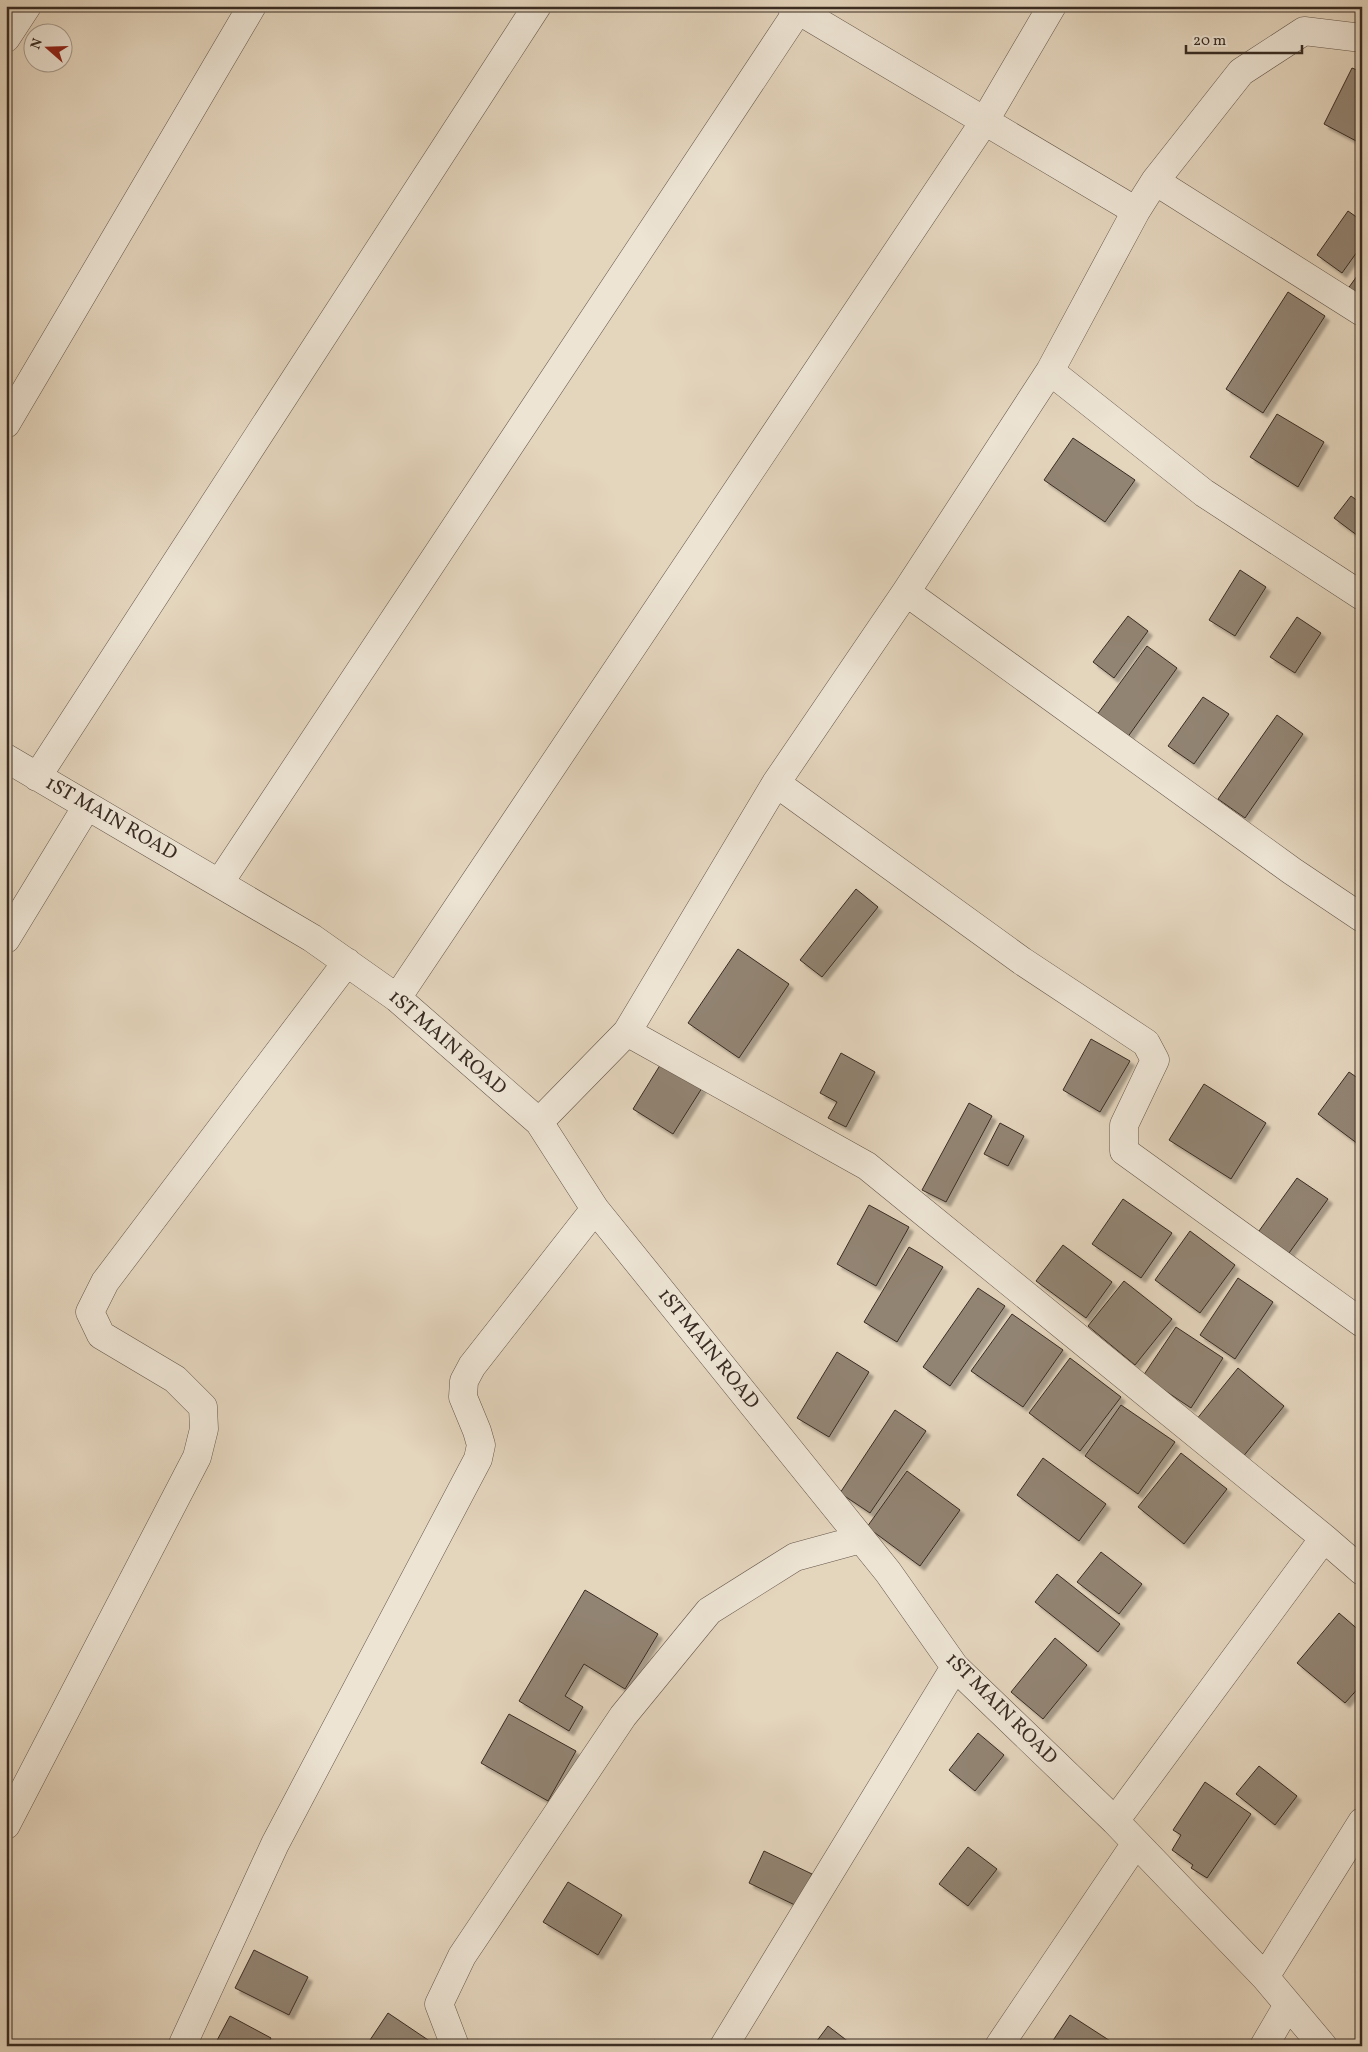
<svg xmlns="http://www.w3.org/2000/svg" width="1368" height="2052" viewBox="0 0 1368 2052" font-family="Vollkorn,serif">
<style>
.building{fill:#928473;stroke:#392c23;filter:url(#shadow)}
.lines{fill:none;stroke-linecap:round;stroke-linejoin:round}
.minor-casing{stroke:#64564a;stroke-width:29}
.minor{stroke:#ede4d4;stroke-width:28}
.labels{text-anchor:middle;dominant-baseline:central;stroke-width:5;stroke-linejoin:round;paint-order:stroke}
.street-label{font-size:20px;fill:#392c23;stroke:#ede4d4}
</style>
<defs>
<filter id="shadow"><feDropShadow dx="4.5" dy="4.5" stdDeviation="1" flood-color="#0004"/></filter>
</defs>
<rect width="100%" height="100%" fill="#e4d5bd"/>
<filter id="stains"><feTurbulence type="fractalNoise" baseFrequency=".004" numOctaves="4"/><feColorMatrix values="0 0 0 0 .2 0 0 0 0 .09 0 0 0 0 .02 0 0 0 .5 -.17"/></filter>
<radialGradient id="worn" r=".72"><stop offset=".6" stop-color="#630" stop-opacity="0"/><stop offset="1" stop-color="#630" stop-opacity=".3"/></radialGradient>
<path class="building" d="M1352 68 1362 72V140L1360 143 1324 124Z
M1348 211 1362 221V245L1342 273 1317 255Z
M1362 269V300L1347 290Z
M1288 292 1325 316 1263 413 1226 389Z
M1277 414 1324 442 1298 487 1250 457Z
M1073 438 1135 480 1105 522 1044 480Z
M1351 496 1362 504V539L1334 518Z
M1240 570 1266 587 1235 636 1209 620Z
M1128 616 1148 631 1114 678 1093 662Z
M1297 617 1321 633 1295 673 1270 657Z
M1147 646 1177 668 1122 745 1091 723Z
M1203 697 1229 714 1194 764 1168 746Z
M1277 715 1303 734 1245 818 1218 799Z
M1362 768V780L1356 776Z
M1362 872V884L1356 881Z
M856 889 878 907 822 977 800 960Z
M738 949 789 984 739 1058 688 1023Z
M1091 1039 1130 1061 1100 1112 1063 1090Z
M841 1053 875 1072 846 1127 828 1118 837 1102 820 1093Z
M662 1062 702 1088 673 1134 633 1109Z
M1349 1072 1362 1081V1147L1318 1114Z
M1204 1084 1266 1123 1231 1179 1169 1140Z
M969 1103 992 1116 946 1202 922 1190Z
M1000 1123 1024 1136 1008 1166 984 1154Z
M1297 1178 1328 1199 1284 1260 1254 1238Z
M1123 1199 1172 1233 1141 1278 1092 1244Z
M869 1205 909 1227 876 1286 837 1264Z
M1190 1231 1235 1265 1200 1313 1155 1280Z
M1063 1245 1112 1282 1086 1318 1036 1281Z
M909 1247 943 1267 897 1342 864 1322Z
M1238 1278 1273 1302 1235 1359 1200 1335Z
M1124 1281 1172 1319 1135 1365 1088 1326Z
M978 1288 1005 1306 950 1386 923 1367Z
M1012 1314 1063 1350 1023 1407 971 1371Z
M1176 1327 1223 1358 1191 1408 1143 1376Z
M837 1352 869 1372 829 1437 797 1418Z
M1070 1358 1121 1397 1080 1451 1029 1413Z
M1238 1368 1284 1406 1242 1458 1196 1420Z
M1121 1405 1175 1442 1138 1494 1085 1456Z
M895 1410 926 1431 870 1513 840 1493Z
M1181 1453 1227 1489 1184 1544 1138 1507Z
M1043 1458 1106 1504 1079 1541 1017 1495Z
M907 1471 960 1510 920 1566 867 1527Z
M1101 1552 1142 1584 1119 1614 1077 1582Z
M1057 1574 1120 1624 1098 1652 1035 1602Z
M585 1590 658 1634 625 1689 584 1664 565 1696 583 1707 569 1731 519 1701Z
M1339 1613 1362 1633V1684L1345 1703 1297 1663Z
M1055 1638 1087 1665 1043 1719 1011 1692Z
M509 1714 576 1751 548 1801 481 1763Z
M978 1733 1004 1755 975 1791 949 1770Z
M1259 1766 1297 1796 1275 1825 1236 1794Z
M1205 1782 1251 1814 1207 1878 1191 1868 1193 1865 1172 1850 1181 1835 1173 1830Z
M968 1847 997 1869 968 1906 939 1884Z
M764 1851 812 1874 797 1906 749 1883Z
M568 1882 622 1915 598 1955 543 1922Z
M254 1950 308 1977 289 2015 235 1988Z
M388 2013 437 2046H366Z
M1070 2015 1118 2046H1057L1052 2042Z
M230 2016 271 2038 267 2046H214Z
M828 2026 854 2046H813Z
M654 2040 663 2046H651Z"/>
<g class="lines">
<defs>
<path id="minor" d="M6 38 27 6
M1155 181 1362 312
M1136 211 1155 181 1241 72 1304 31 1362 38
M1050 371 1204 493 1362 596
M6 424 252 6
M906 592 1292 871 1362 918
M6 758 312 938 397 998 539 1122 595 1209 888 1572 955 1667 1115 1821 1265 1977 1323 2046
M37 777 537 6
M776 783 1022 961 1146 1043 1155 1060 1124 1125V1151L1362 1323
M220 882 801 6
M6 939 87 806
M397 998 984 122 1052 6
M627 1032 867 1166 1324 1538 1115 1821
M539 1122 627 1032 776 783 906 592 1050 371 1136 211 791 6
M1324 1538 1362 1571
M6 1825 197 1457 204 1429 203 1407 175 1379 101 1335 90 1312 105 1282 347 962
M1265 1977 1362 1822
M182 2046 275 1844 478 1459 481 1445 477 1431 463 1397 464 1381 472 1366 595 1209
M455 2046 439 2004 462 1956 623 1716 709 1611 795 1557 861 1539
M724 2046 955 1667
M999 2046 1136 1843
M1264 2046 1288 2005"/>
</defs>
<use href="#minor" class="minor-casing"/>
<use href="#minor" class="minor"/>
</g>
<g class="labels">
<g class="street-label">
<text transform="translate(111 819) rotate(30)">1ST MAIN ROAD</text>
<text transform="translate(447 1043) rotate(41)">1ST MAIN ROAD</text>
<text transform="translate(708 1349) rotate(51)">1ST MAIN ROAD</text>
<text transform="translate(1001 1709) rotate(45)">1ST MAIN ROAD</text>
</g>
</g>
<rect width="1368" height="2052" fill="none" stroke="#e4d5bd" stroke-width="25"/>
<rect x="8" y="8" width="1353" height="2037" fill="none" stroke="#392c23" stroke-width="2.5"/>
<rect x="12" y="12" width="1343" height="2027" fill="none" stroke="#392c23"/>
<g transform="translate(48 48) rotate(290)"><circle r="24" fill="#ede4d4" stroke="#a59a8d"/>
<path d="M0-4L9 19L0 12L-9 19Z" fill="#8f2418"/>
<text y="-8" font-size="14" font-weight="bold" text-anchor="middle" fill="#392c23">N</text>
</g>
<path d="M1186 45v8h116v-8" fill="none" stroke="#392c23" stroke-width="2.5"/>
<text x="1193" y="45" font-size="15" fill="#392c23" stroke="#ede4d4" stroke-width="4" paint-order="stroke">20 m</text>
<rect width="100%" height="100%" filter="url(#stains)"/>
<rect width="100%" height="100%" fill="url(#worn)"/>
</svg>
